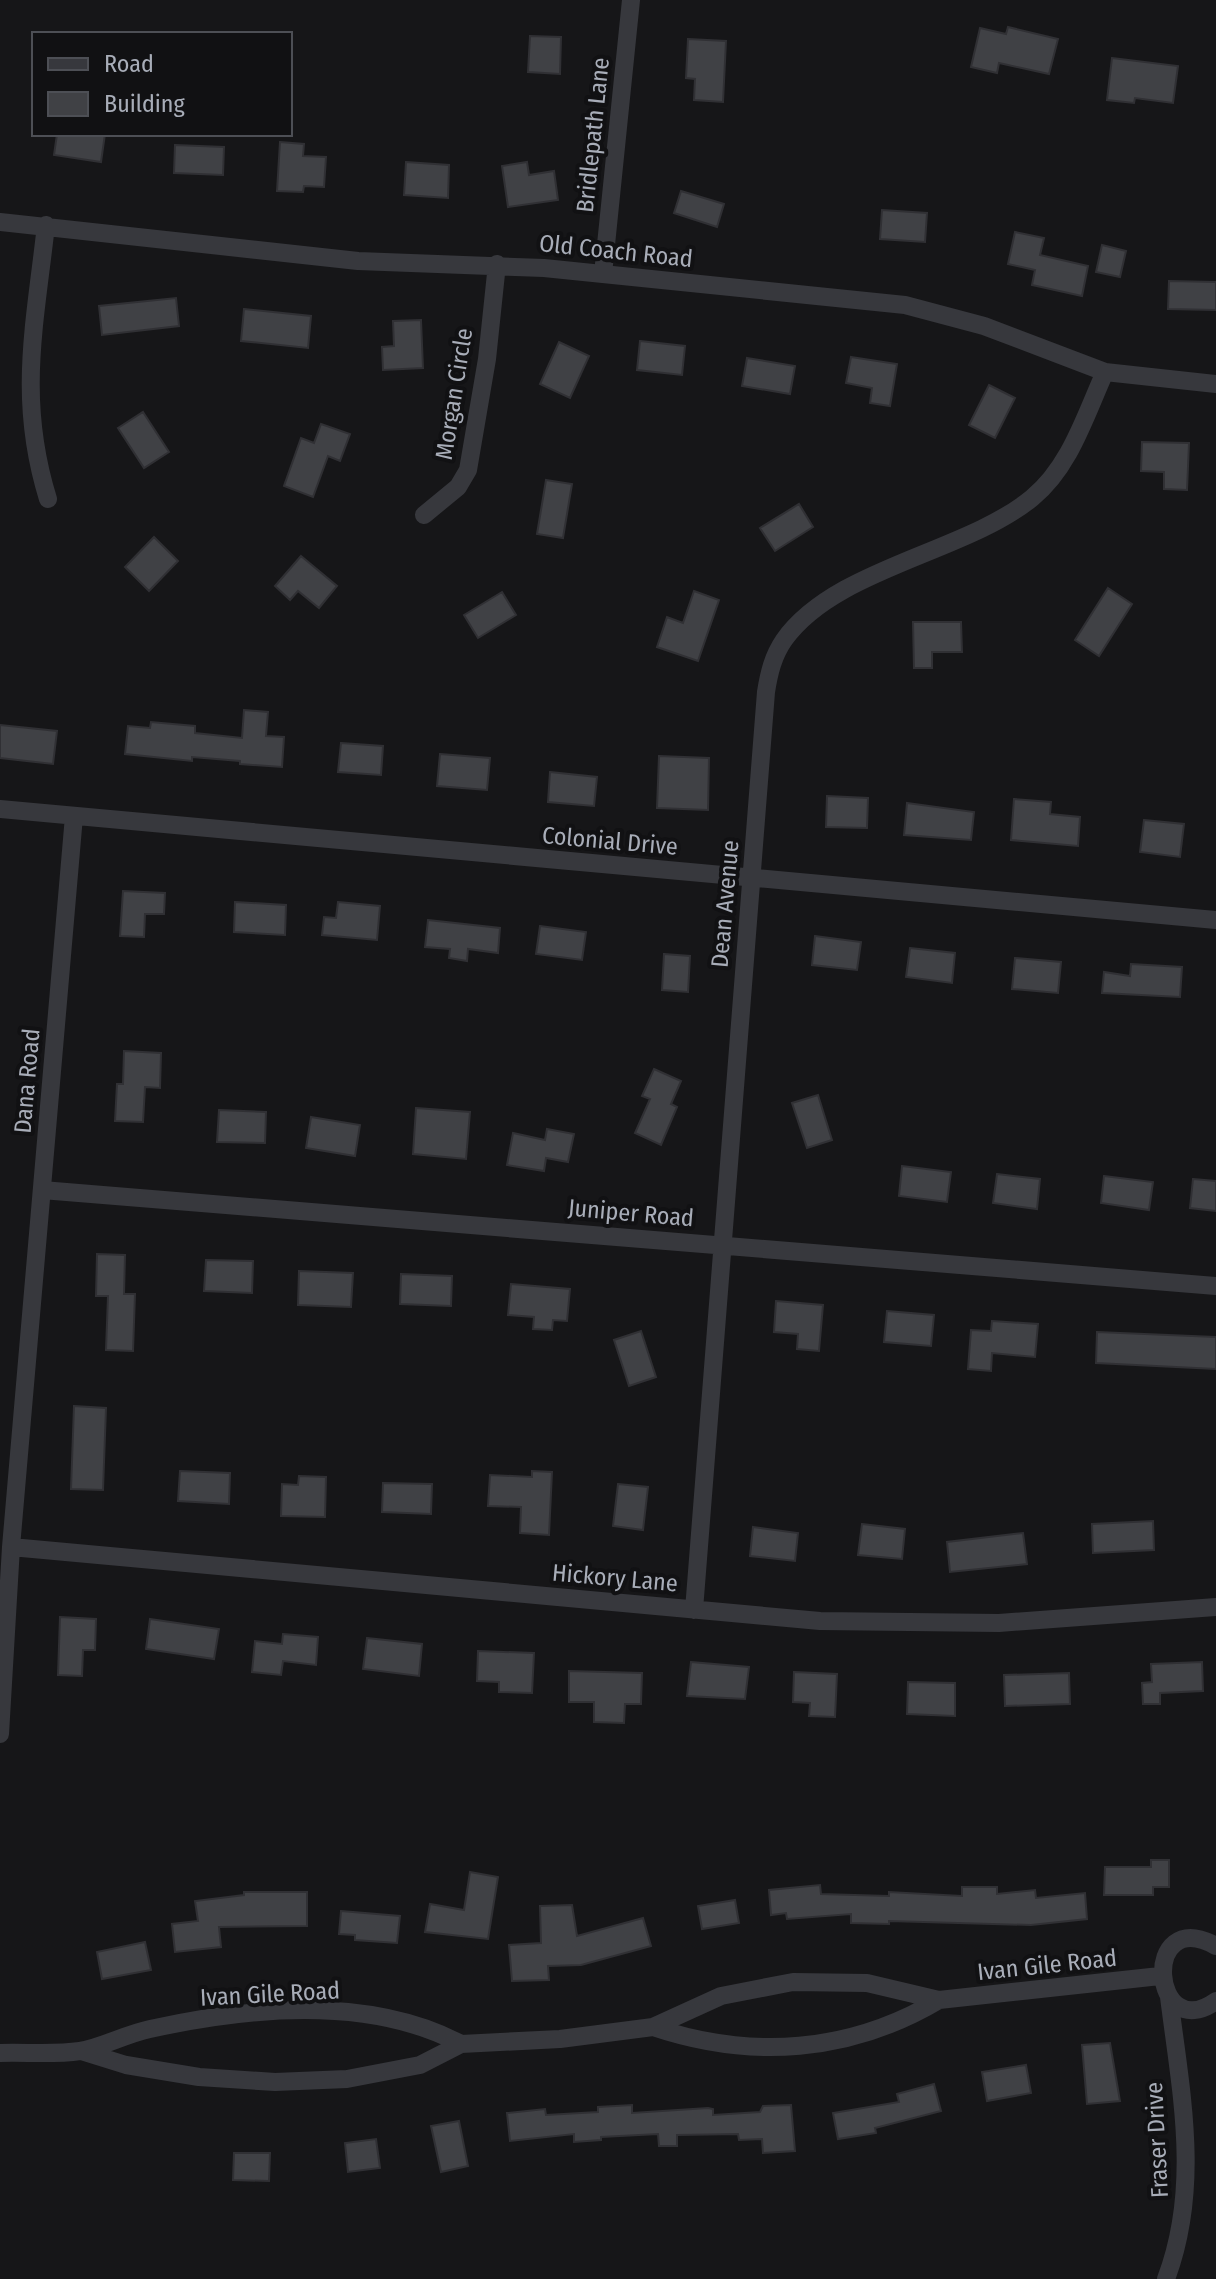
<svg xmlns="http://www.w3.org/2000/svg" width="1216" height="2279" viewBox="0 0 1216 2279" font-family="'Fira Sans Condensed',sans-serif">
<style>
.building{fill:#404145;stroke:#303034;stroke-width:2}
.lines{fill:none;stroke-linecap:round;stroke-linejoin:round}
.street{stroke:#37383d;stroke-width:18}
.labels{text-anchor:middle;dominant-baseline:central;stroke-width:8;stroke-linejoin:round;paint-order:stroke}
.street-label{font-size:24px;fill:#a8adb8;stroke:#111113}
</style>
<rect width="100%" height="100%" fill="#161618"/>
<path class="building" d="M1008 27 1058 39 1049 74 999 63 997 73 971 67 980 28 1006 34Z
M530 36 561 37 560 74 528 72Z
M688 39 726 41 723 102 694 100 695 79 686 78Z
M1112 58 1178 66 1173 103 1135 98 1134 103 1107 100Z
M57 134H105L101 162 54 155Z
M280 142 304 144 303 156 326 157 324 187 304 186 303 192 277 191Z
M175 145 224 147 223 175 174 173Z
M406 162 449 165 448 198 404 195Z
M527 162 529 175 554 171 558 200 508 207 502 166Z
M681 191 724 204 717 227 674 213Z
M882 210 927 213 925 242 880 239Z
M1015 232 1044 238 1040 255 1088 266 1082 296 1032 285 1035 270 1008 264Z
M1102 245 1126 251 1120 277 1096 272Z
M1169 281 1216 282V310L1168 309Z
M176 298 179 326 102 335 99 306Z
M244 309 311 316 308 348 241 341Z
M421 320 423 368 383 370 382 347 394 346 393 321Z
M640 341 685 346 682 375 637 370Z
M559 342 589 356 570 398 540 384Z
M851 357 897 364 890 406 870 403 872 388 846 383Z
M747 358 795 366 790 394 742 386Z
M989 385 1015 398 995 438 969 425Z
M143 412 169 452 144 468 118 428Z
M321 424 350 434 340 461 328 456 313 497 284 486 301 438 314 443Z
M1142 442 1189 443 1187 490 1164 489V472L1141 471Z
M546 480 572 484 563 538 537 534Z
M799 504 813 527 775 551 760 528Z
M154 537 178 561 149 591 125 567Z
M301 556 337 586 319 608 298 591 290 600 275 586Z
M1108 588 1132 604 1099 656 1075 640Z
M694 591 719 600 698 661 657 647 667 617 683 623Z
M502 592 516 615 478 638 464 615Z
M913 622H961L962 652H932V668H914Z
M244 710 268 712 266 736 284 737 282 767 240 764V761L192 757V761L125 754 128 726 150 728 151 722 195 726V733L242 738Z
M0 725 57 731 53 764 0 758Z
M341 743 383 746 381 775 338 772Z
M440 754 490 758 487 790 437 786Z
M659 756 709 758 708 810 657 808Z
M550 772 597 777 594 806 548 802Z
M827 796 868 798 867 828 826 827Z
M1014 799 1051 802 1050 814 1080 817 1078 846 1011 840Z
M907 803 974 812 971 840 904 835Z
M1144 820 1184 824 1180 857 1140 852Z
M123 891 165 893 164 914H145L144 937 120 936Z
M235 902 286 905 285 935 234 932Z
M338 902 380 906 377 940 322 935 324 917 336 918Z
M428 920 500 928 498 953 468 949 467 961 449 958 450 949 425 947Z
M540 926 586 932 582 960 536 954Z
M815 936 861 942 857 970 812 965Z
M910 948 955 953 952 983 906 977Z
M664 954 690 956 688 992 662 990Z
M1015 958 1061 962 1058 993 1012 989Z
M1131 964 1182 967 1180 997 1102 993 1104 972 1130 976Z
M124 1051 161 1053 160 1088 145 1087 143 1122 115 1121 117 1084H123Z
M654 1069 681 1081 671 1104 677 1107 661 1145 635 1133 650 1099 642 1096Z
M818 1095 832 1140 807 1148 792 1103Z
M416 1108 470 1112 466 1159 413 1154Z
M219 1110 266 1112 265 1143 217 1142Z
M311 1117 360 1125 355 1156 306 1148Z
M547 1129 574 1134 568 1162 546 1158 544 1171 507 1165 513 1133 545 1140Z
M902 1166 951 1172 947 1202 899 1196Z
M997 1174 1040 1179 1037 1209 993 1203Z
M1104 1176 1153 1182 1149 1210 1101 1203Z
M1193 1179 1216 1181V1211L1190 1208Z
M97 1254 125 1255 124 1294H135L133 1351 106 1350 108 1296H96Z
M206 1260 253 1261 252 1293 204 1291Z
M299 1271 353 1273 351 1307 298 1305Z
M401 1274 452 1276 451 1306 400 1304Z
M511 1284 570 1289 567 1321 553 1320 552 1330 533 1329 534 1317 508 1315Z
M776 1301 823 1305 819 1351 797 1349 798 1334 774 1332Z
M887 1311 934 1315 931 1346 884 1342Z
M992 1321 1038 1324 1035 1357 992 1353 991 1371 968 1369 971 1330 991 1331Z
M641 1331 656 1377 629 1386 614 1340Z
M1097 1332 1216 1337V1369L1096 1363Z
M74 1406 106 1408 103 1490 71 1489Z
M180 1471 230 1473 229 1504 178 1501Z
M532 1471 552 1472 549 1535 520 1533 521 1507 488 1506 490 1475 532 1477Z
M299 1476 326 1477 325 1517 281 1516 282 1484 298 1485Z
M383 1483 432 1484 431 1514 382 1512Z
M618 1484 648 1487 643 1530 613 1526Z
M1153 1521 1154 1550 1093 1553 1092 1524Z
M862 1524 905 1529 902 1559 858 1555Z
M753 1527 798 1533 795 1561 750 1556Z
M1023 1533 1027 1564 950 1572 947 1542Z
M60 1617 96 1619 95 1650H83L82 1676 58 1675Z
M150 1619 219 1629 214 1659 146 1649Z
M283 1634 318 1637 316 1665 283 1661 281 1675 252 1672 255 1641 282 1644Z
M367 1638 422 1644 419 1676 363 1669Z
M478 1651 534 1653 532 1693 499 1692V1682L477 1681Z
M691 1662 749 1667 745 1699 687 1696Z
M1202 1662 1203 1691 1160 1693V1704H1143L1142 1683 1152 1682 1151 1664Z
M569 1671 642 1673 641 1704H625L624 1723 594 1722V1702H569Z
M794 1672 837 1674 835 1717 809 1716 810 1703 793 1702Z
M1069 1673 1070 1704 1005 1706 1004 1675Z
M908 1682 955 1683V1716L907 1714Z
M1151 1860H1169V1887H1153V1895H1104L1105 1867H1151Z
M470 1872 498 1877 488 1939 425 1932 430 1904 464 1910Z
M820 1885 821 1894 889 1896V1892L962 1896V1887H997V1894L1035 1890 1036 1898 1085 1893 1087 1919 1031 1925 889 1921V1924L851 1923V1914L787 1919 786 1913 771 1915 769 1890Z
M244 1892H307V1926L219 1927 221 1947 175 1952 172 1924 198 1921 195 1901 244 1895Z
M735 1900 739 1923 702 1929 698 1906Z
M572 1905 577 1936 643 1918 651 1946 581 1965 548 1966 549 1980 512 1981 509 1945 541 1943 540 1906Z
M341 1911 400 1916 397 1943 355 1940V1935L339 1934Z
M145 1942 151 1970 102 1979 97 1952Z
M1110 2043 1120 2101 1087 2104 1082 2045Z
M1026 2065 1031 2093 987 2101 982 2072Z
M934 2084 941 2111 875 2128 876 2133 838 2139 833 2113 899 2102 897 2094Z
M632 2105V2113L708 2108 713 2109V2115L760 2112 763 2106 791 2105 795 2151 763 2153 762 2139 739 2140 738 2134 677 2135V2146H659L658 2134 601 2137V2140L574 2142V2134L510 2141 507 2113 545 2109 546 2115 598 2112V2107Z
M459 2121 468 2166 441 2172 431 2126Z
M376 2139 380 2168 348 2172 345 2143Z
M234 2153H270L269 2181 233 2180Z"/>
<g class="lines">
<path class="street" d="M0 222 358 261 544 268 905 305 984 326 1105 372 1216 384
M46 225C35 325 17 399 48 499
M603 274 631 0
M424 515 458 487 468 470 487 359 497 264
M0 809 1216 920
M42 1190 1216 1286
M11 1547 820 1621 999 1623 1216 1607
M694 1610 766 692C769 673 773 656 784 640 835 568 965 553 1032 498 1070 467 1085 416 1105 372
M0 1734 11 1547 74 816
M1216 1946C1140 1904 1151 2047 1216 2001
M653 2027C751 2060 850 2053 939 2000
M81 2051 126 2065 199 2077 275 2082 347 2079 420 2065 461 2044 560 2039 653 2027 721 1996 793 1982 867 1983 939 2000 1160 1976
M0 2053C26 2052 54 2055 80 2051 103 2047 126 2034 150 2029 249 2007 369 1995 461 2044
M1166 2279C1201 2186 1181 2093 1169 1997"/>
</g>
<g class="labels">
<g class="street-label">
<text transform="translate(593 135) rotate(-84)">Bridlepath Lane</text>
<text transform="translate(616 251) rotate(6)">Old Coach Road</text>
<text transform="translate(454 394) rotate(-81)">Morgan Circle</text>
<text transform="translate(610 841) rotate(5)">Colonial Drive</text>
<text transform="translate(725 904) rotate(-85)">Dean Avenue</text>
<text transform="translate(27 1081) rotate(-85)">Dana Road</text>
<text transform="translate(631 1213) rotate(5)">Juniper Road</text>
<text transform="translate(615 1578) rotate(5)">Hickory Lane</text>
<text transform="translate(1047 1965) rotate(-6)">Ivan Gile Road</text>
<text transform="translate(270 1994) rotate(-3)">Ivan Gile Road</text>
<text transform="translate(1157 2140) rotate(-93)">Fraser Drive</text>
</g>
</g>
<rect x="32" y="32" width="260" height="104" fill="#111113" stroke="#4d4f55" stroke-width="2"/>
<rect x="48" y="58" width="40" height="12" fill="#37383d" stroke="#4d4f55" stroke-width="2"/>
<text x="104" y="72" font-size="24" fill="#a8adb8">Road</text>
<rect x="48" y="92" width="40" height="24" fill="#404145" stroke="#4d4f55" stroke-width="2"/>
<text x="104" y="112" font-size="24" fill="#a8adb8">Building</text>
</svg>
